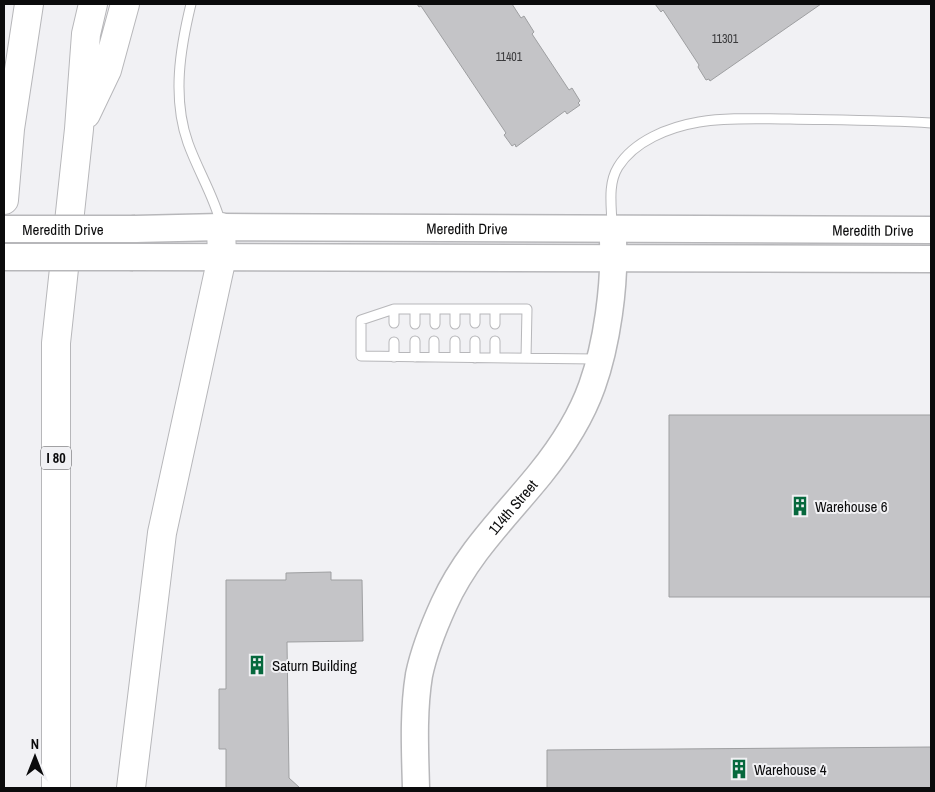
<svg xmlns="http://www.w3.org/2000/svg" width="935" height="792" viewBox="0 0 935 792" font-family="'Archivo Narrow',sans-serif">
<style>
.building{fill:#c4c4c7;stroke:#9e9fa1}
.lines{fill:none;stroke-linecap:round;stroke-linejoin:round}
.lane-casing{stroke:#b7b7ba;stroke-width:11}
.secondary-casing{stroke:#b7b7ba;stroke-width:29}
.highway-casing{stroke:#b7b7ba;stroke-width:30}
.lane{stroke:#fff;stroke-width:9}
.secondary{stroke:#fff;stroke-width:26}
.highway{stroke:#fff;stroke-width:28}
.secondary-bridge-casing{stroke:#b7b7ba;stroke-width:29;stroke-linecap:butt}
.secondary-bridge{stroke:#fff;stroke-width:26}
.labels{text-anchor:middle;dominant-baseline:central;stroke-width:4;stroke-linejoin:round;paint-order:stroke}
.number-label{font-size:12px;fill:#39393b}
.shield{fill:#f1f1f4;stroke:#505052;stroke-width:1}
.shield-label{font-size:14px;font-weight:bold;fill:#0b0b0c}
.street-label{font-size:15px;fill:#0b0b0c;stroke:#f1f1f4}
.poi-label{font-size:15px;fill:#0b0b0c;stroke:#f1f1f4;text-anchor:start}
</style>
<rect width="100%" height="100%" fill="#f1f1f4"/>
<path class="building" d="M417 4H512L521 18 524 16 534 32 532 34 569 90 572 88 580 101 578 103 580 105 567 114 565 111 516 147 515 144 512 146 504 135 506 133 421 6 419 7Z
M655 4H821L710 81 709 79 706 80 698 67 699 65 663 10 661 12Z
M669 415H931V597H669Z
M331 572V580H362L363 641 287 642 289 778 300 788H226V749H219V689H226V580H286V573Z
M931 747V788H547V750Z"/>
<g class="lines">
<defs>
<path id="lane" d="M191 4C180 49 172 98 188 143 198 171 214 196 221 224
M612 227C612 208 607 185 618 167 634 141 669 127 699 122 729 117 760 119 790 119 837 120 884 120 931 123
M394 309V323
M415 309V324
M455 309V324
M475 323V309
M435 324V309
M495 324V309
M415 341V357
M455 341V357
M475 341V358
M495 341V358
M394 357V342
M434 357V341
M526 358 527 309H394L361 320V356L596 359"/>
<g id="secondary">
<path id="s1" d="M135 229 221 227 931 230"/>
<path d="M133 257 931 259"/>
<path id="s2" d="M416 788C415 751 413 712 419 675 424 651 434 626 444 604 467 553 506 516 540 474 561 448 581 417 592 386 607 344 615 285 613 241"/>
</g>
<path id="highway" d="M86 114 107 70 125 4
M4 200 10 129 29 4
M56 788V343L79 129 86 34 93 4
M131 788 162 533 222 257 221 227"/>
</defs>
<use href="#lane" class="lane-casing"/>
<use href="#secondary" class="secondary-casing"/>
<use href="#highway" class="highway-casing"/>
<use href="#lane" class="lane"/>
<use href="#secondary" class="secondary"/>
<use href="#highway" class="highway"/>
<defs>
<g id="secondary-bridge">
<path id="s3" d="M4 229H135"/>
<path d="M4 257H133"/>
</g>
</defs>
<use href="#secondary-bridge" class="secondary-bridge-casing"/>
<use href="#secondary-bridge" class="secondary-bridge"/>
</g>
<defs>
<symbol id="building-bare" viewBox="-9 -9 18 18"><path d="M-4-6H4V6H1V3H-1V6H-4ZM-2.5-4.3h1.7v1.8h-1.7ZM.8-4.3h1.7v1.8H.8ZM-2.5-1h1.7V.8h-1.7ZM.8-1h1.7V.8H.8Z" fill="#06683d" stroke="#f1f1f4" stroke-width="2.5" paint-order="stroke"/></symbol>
</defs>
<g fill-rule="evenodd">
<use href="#building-bare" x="786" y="492" width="28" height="28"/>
<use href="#building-bare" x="243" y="651" width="28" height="28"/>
<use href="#building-bare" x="725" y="755" width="28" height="28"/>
</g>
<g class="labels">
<g class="number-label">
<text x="725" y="39">11301</text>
<text x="509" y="57">11401</text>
</g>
<rect class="shield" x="41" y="446.5" width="30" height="23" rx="4"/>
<g class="shield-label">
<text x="56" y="458">I 80</text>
</g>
<g class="street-label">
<text stroke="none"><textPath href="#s1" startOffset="332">Meredith Drive</textPath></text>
<text stroke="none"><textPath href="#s3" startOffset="59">Meredith Drive</textPath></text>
<text stroke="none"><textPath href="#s1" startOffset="738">Meredith Drive</textPath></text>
<text stroke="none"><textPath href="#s2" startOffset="308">114th Street</textPath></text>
</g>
<g class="poi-label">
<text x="815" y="506">Warehouse 6</text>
<text x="272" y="665">Saturn Building</text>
<text x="754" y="769">Warehouse 4</text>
</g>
</g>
<rect width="935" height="792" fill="none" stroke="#0b0b0c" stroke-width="10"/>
<g transform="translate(35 757)" stroke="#f1f1f4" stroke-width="4" paint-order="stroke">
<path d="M0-4L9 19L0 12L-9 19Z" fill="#0b0b0c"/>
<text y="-8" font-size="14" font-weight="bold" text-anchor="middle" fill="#0b0b0c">N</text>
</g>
</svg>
